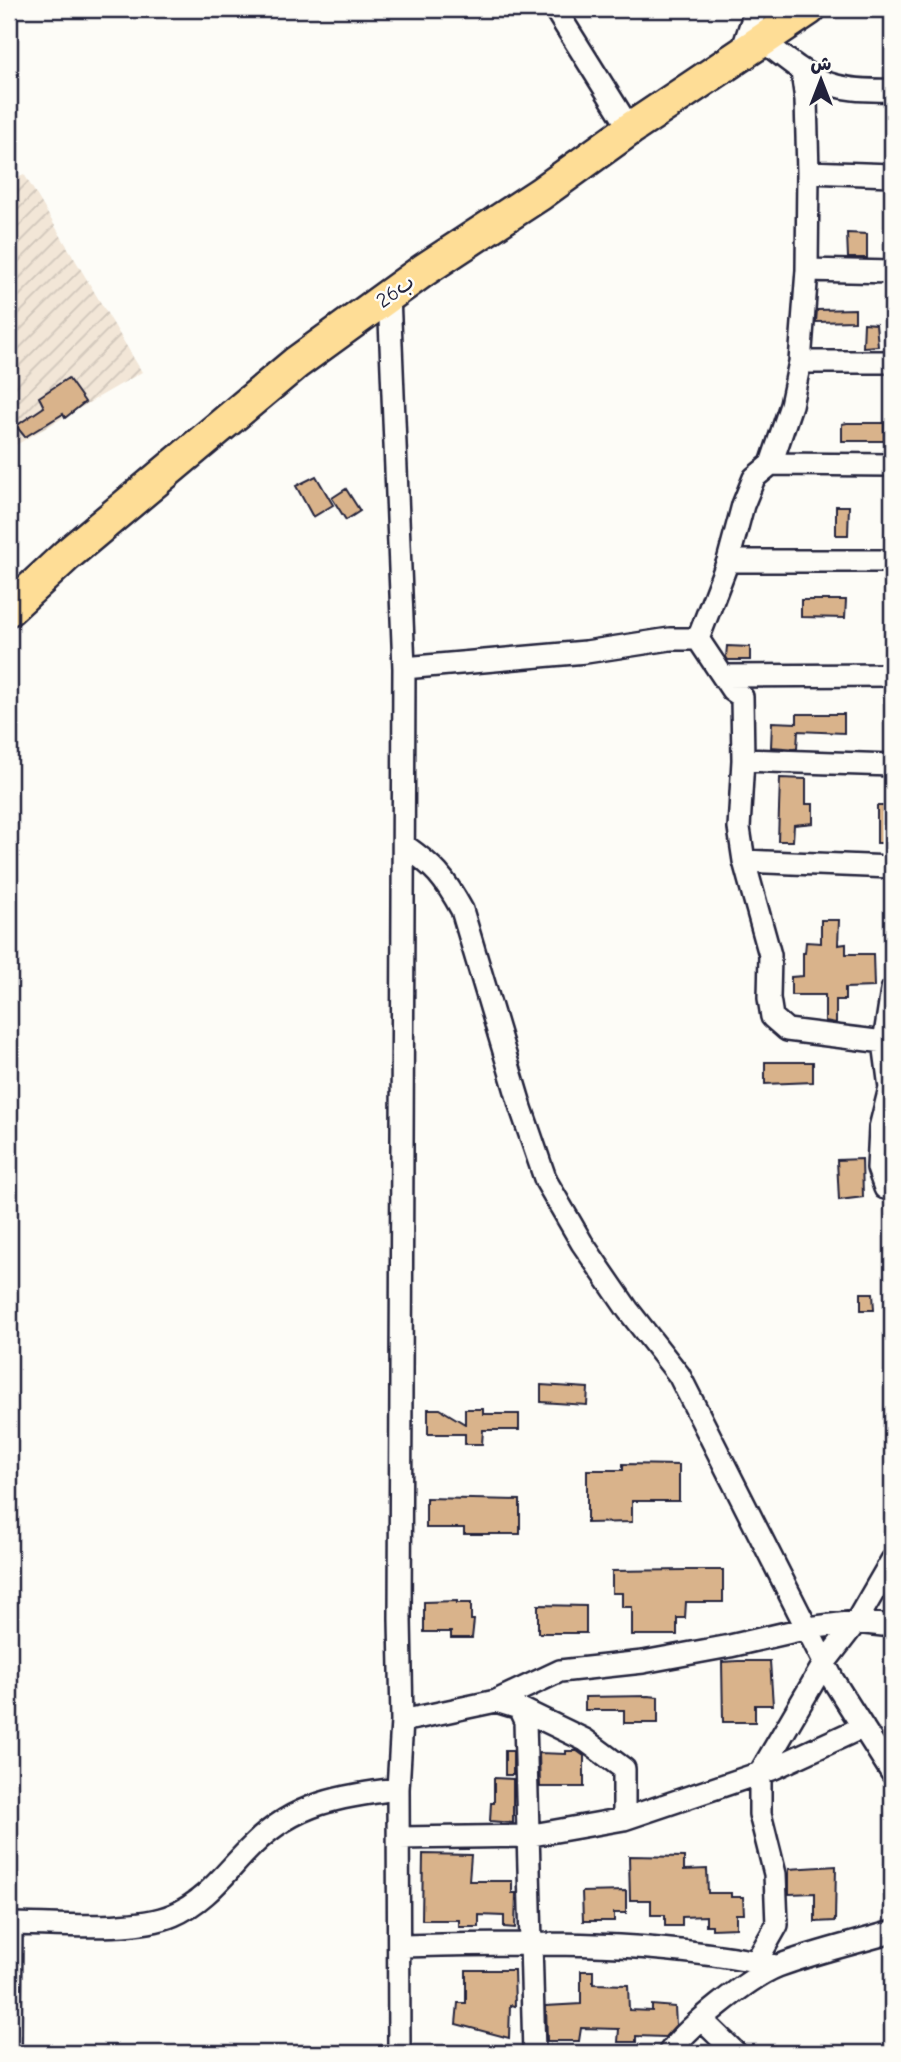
<svg xmlns="http://www.w3.org/2000/svg" width="901" height="2062" viewBox="0 0 901 2062" font-family="'Comic Neue','Playpen Sans Arabic',sans-serif">
<style>
.industrial{fill:url(#industrial-furrows)}
.building{fill:#d9b38b;stroke:#22223b;stroke-width:2}
.lines{fill:none;stroke-linecap:round;stroke-linejoin:round}
.minor-casing{stroke:#22223b;stroke-width:26}
.highway-casing{stroke:#22223b;stroke-width:37}
.minor{stroke:#fdfcf7;stroke-width:21}
.highway{stroke:#fedd96;stroke-width:32}
.labels{text-anchor:middle;dominant-baseline:central;stroke-width:5;stroke-linejoin:round;paint-order:stroke}
.street-label{font-size:21px;fill:#22223b;stroke:#fdfcf7}
</style>
<defs>
<pattern id="industrial-furrows" width="10" height="10" patternUnits="userSpaceOnUse" patternTransform="scale(1.75)"><rect width="10" height="10" fill="#f2e6d7"/><path d="M-1 1l2-2M0 10L10 0M9 11l2-2" fill="none" stroke="#cfc5b9"/></pattern>
</defs>
<rect width="100%" height="100%" fill="#fdfcf7"/>
<filter id="ink" filterUnits="userSpaceOnUse"><feTurbulence type="fractalNoise" baseFrequency=".0143" numOctaves="2"/><feDisplacementMap in="SourceGraphic" scale="14" xChannelSelector="R" yChannelSelector="G"/><feConvolveMatrix kernelMatrix="1 2 1 2 8 2 1 2 1" color-interpolation-filters="sRGB"/></filter>
<g filter="url(#ink)">
<path class="industrial" d="M24 174 142 372 9 449V181Z"/>
<path class="building" d="M847 233 867 234V258H848Z
M855 309V321L816 322 817 310Z
M864 323 876 324 878 346 863 347Z
M68 378 85 402 65 418 63 414 25 437 16 426 44 407 39 397Z
M847 423H884V441H842V424Z
M316 476 333 505 313 517 296 486Z
M346 489 360 511 346 520 332 498Z
M836 506H849L848 535H836Z
M801 600H846L845 618 801 617Z
M727 646 750 647V660H728L726 657Z
M797 714H844V733L798 731 797 749 771 747 772 722 797 723Z
M780 778 806 779V804H813V823L794 825 793 841H778Z
M877 806H889L888 843H877Z
M821 920H839L838 945 846 944V954H873L874 987 845 988V1000H836V1023L825 1021V995H791V977L803 976V953H805L806 942 821 943Z
M765 1062H813V1082L765 1084Z
M862 1159 863 1197 839 1200 837 1160Z
M861 1293H873L874 1310H861Z
M541 1385 588 1388 587 1405 541 1402Z
M428 1409H440L465 1424V1409H483V1414H519V1430H483L482 1444H465V1434H428Z
M623 1464 679 1465V1501H632V1522L587 1523V1470H623Z
M426 1498 520 1500V1534H464V1528H426Z
M686 1570H723V1602H686L685 1618H677V1635H632V1607H622V1593H612V1571Z
M457 1601V1603H471V1620H474L472 1638H451V1632H424V1602Z
M538 1605 586 1606V1633H538Z
M738 1661H770L773 1705H755V1722H723L722 1662Z
M648 1696 658 1697V1723H624V1710H585V1697Z
M505 1751H513V1775H505Z
M566 1751H577L584 1756V1787H540L539 1753 566 1754Z
M494 1778 513 1779V1823L490 1821 491 1803H494Z
M423 1854 471 1855 469 1881H512V1893H516L515 1928 504 1927V1916L479 1915V1927H459V1920H422Z
M629 1856 684 1857V1870L707 1869 708 1893H731V1897H743L744 1914H736V1928L712 1929V1925H706V1916L682 1917V1926H665V1915H651V1900H630Z
M836 1866 835 1921 815 1922V1893L789 1894V1869Z
M626 1891V1913H614V1921H583L582 1892Z
M466 1970H514L515 2006 510 2005 509 2038 456 2024 458 2003H466Z
M581 1971H593V1984L628 1985 629 2010 652 2011V2005L675 2007 676 2025 665 2037 636 2036V2042H618L619 2029 581 2028 579 2041H547L546 2006 581 2004Z"/>
<g class="lines">
<defs>
<path id="minor" d="M555 9 630 129
M762 40C813 80 825 92 892 90
M741 54 756 9
M808 172 892 175
M807 270 892 272
M389 295 404 668 400 1619 402 1721 398 1789 399 2053
M800 362H892
M771 464 892 465
M728 561H892
M698 639 732 690 742 697 743 760 739 828 744 861 770 955 769 998 772 1017 787 1030 884 1042
M404 668 586 652 670 639H698L728 561 743 505 754 478 771 464 791 405 800 362 807 270 808 172 806 100 802 72
M724 676 892 675
M743 760 892 765
M404 845C435 867 444 877 462 910L521 1108 546 1181 582 1243 628 1310 679 1375 833 1680 892 1773
M744 861 892 867
M892 990 884 1042 890 1088 880 1128 878 1168 885 1188 892 1189
M496 1701 560 1671 643 1662 730 1646 808 1628 856 1622 892 1626
M519 1708 585 1740 624 1769V1819
M402 1721 496 1701 519 1708 525 1721 534 2053
M399 1838 527 1836 624 1819 772 1769 863 1727
M9 1924C53 1924 134 1932 173 1915 207 1901 227 1870 253 1845 295 1803 341 1796 398 1789
M400 1946C527 1943 651 1939 776 1966
M756 1962 777 1925 775 1874 760 1814V1773L825 1662 856 1622 892 1560
M702 2020 736 2053
M10 2053 11 1924
M669 2053C686 2028 750 1977 778 1966 815 1952 855 1943 892 1932"/>
<path id="highway" d="M9 609 67 555 296 363 424 270 540 194 630 129 809 9"/>
</defs>
<use href="#minor" class="minor-casing"/>
<use href="#highway" class="highway-casing"/>
<use href="#minor" class="minor"/>
<use href="#highway" class="highway"/>
</g>
</g>
<g class="labels">
<g class="street-label">
<text transform="translate(395 291) rotate(-36)">26ب</text>
</g>
</g>
<rect width="901" height="2062" fill="none" stroke="#fdfcf7" stroke-width="35"/>
<rect x="18" y="18" width="866" height="2027" fill="none" stroke="#22223b" stroke-width="2.5" filter="url(#ink)"/>
<g transform="translate(821 80)" stroke="#fdfcf7" stroke-width="5" paint-order="stroke">
<path d="M0-5L12 26L0 18L-12 26Z" fill="#22223b"/>
<text y="-10" font-size="19" font-weight="bold" text-anchor="middle" fill="#22223b">ش</text>
</g>
</svg>
